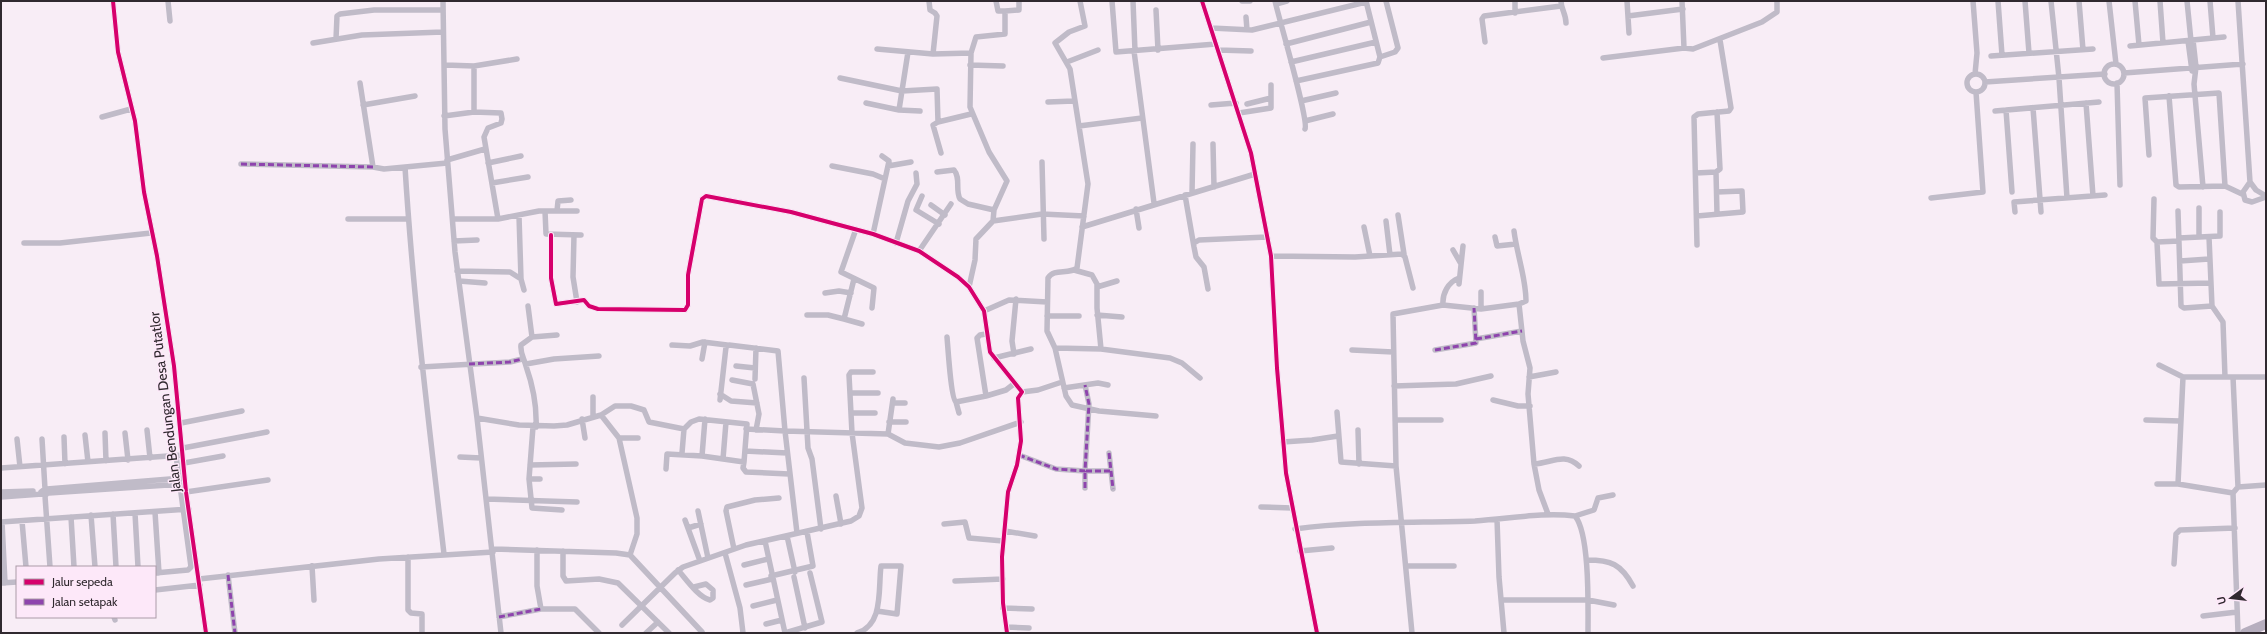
<svg xmlns="http://www.w3.org/2000/svg" width="2267" height="634" viewBox="0 0 2267 634" font-family="Cabin,sans-serif">
<style>
.lines{fill:none;stroke-linecap:round;stroke-linejoin:round}
.street{stroke:#c0bbc8;stroke-width:5.5}
.highway{stroke:#b6aebe;stroke-width:10}
.quiet{stroke:#8e44ad;stroke-width:3;stroke-dasharray:6 3;stroke-linecap:butt}
.cycleway-casing{stroke:#fde8f9;stroke-width:6}
.cycleway{stroke:#d6006c;stroke-width:4}
.labels{text-anchor:middle;dominant-baseline:central;stroke-width:3;stroke-linejoin:round;paint-order:stroke}
.street-label{font-size:14px;fill:#30292f;stroke:#fde8f9}
</style>
<rect width="100%" height="100%" fill="#f8edf6"/>
<g class="lines">
<path class="street" d="M113 1 118 52 135 121 144 192 157 256 174 366 186 492 206 633
M168 1 170 21
M443 1 445 129 455 252 477 418 501 633
M929 1 930 10 935 13 937 16 933 54
M996 1 998 11H1005
M1080 1 1085 26 1069 32 1055 43 1070 69 1088 184 1077 268C1068 275 1054 268 1048 278L1047 331 1055 348 1066 396 1072 405 1099 411 1156 416
M1112 1 1116 52 1216 44
M1133 1 1135 51
M1202 1 1251 153 1271 256 1277 368 1286 473 1317 633
M1242 1H1250
M1275 1C1279 19 1309 120 1305 129
M1366 1 1380 57 1395 52 1398 48 1386 1
M1515 1V13
M1561 1C1561 9 1566 14 1566 23
M1627 1 1629 33
M1682 1 1684 48
M1973 1 1977 53 1975 74
M1998 1 2002 55
M2025 1 2029 53
M2051 1 2059 78 2067 198
M2079 1 2083 50
M2109 1 2116 64
M2135 1 2139 45
M2160 1 2163 43
M2187 1 2191 41
M2210 1 2213 38
M2238 1 2250 182 2256 190 2266 196
M1276 4 1287 1
M1156 10 1158 50
M1628 16 1683 9
M1246 17 1247 30
M1211 28 1252 30 1366 2
M336 39 337 16 340 14 374 10H443
M2193 40 2196 67 2194 84 2203 187
M2188 41 2192 71
M1485 42 1482 19 1484 16 1561 6
M313 43 362 35 443 32
M1286 44 1371 22
M2130 46 2224 37
M877 49 933 54 971 53
M1218 50 1251 51
M1134 51 1154 203
M1991 56 2093 49
M1603 58 1684 48 1693 49 1762 22 1777 12V1
M1067 62 1098 50
M1291 62 1376 42
M2104 74a10 10 0 1 1 20 0a10 10 0 1 1-20 0Z
M445 65 474 66 517 59
M970 65 1003 66
M2124 73 2243 64
M1967 83a9 9 0 1 1 18 0a9 9 0 1 1-18 0Z
M840 78 902 91 937 89 938 122 971 114
M1296 81 1378 63 1380 57
M1985 82 2105 74
M360 83 373 167 384 169 447 163
M2117 83 2120 185
M2169 96 2176 185 2179 187 2225 186
M1301 101 1336 93
M1048 102 1074 101
M866 103 899 110 920 111
M2086 103 2093 196
M1247 104 1271 98
M363 105 415 96
M1211 105 1236 103
M2033 108 2041 212
M899 110 908 52
M2006 110 2012 192
M1995 111 2099 102
M474 112V66
M1239 113 1271 108V85
M444 116 474 112 501 113 502 119 501 123 488 128 484 137 498 219
M102 117 131 109
M1305 121 1333 114
M938 122 933 125 941 153
M1079 126 1142 118
M1213 144 1214 187
M2149 155 2145 98 2219 93 2225 186 2242 194
M447 160 485 149
M1042 162 1044 239
M488 163 521 156
M241 164 373 167
M832 166 873 174 885 179
M888 166 911 162
M405 167C413 297 429 425 444 554
M937 172 954 170C961 178 955 190 960 199L968 204 994 210
M1716 172 1720 169 1717 112
M1696 173 1716 172 1717 214
M2250 182 2243 192 2245 200 2252 202 2266 197
M492 183 528 177
M1192 193 1193 144
M1185 195 1194 247 1196 257 1204 267 1208 289
M922 196 916 210 939 224
M1931 198 1983 192 1976 92
M2154 199 2153 238 2157 242
M931 205 945 215
M2199 208V237
M1136 209 1139 228
M545 211 546 234 581 235
M557 211 558 201 571 200
M2178 211 2181 306 2184 308 2212 306 2209 237
M2015 212 2014 202 2105 195
M1398 215 1404 254
M519 216 521 279 524 290
M1697 216 1743 212 1742 191 1717 192
M348 219H408
M453 219H498L539 211H577
M993 221 1042 214 1084 216
M1386 221 1390 255
M1082 227 1255 174
M1364 227 1370 256
M856 229 841 272 874 288 872 308
M873 234 889 161 882 156
M551 235V278L556 304 584 300 589 306 598 309 685 310 688 305V275L702 199 706 196 791 212 873 234 919 251 958 277 969 287 984 311 990 352 1022 392 1018 398 1021 441 1017 465 1008 492 1002 557 1003 603 1007 633
M574 235 573 277 577 302
M1495 237 1497 246 1516 244
M2179 238 2220 236V212
M454 241 477 240
M2179 241 2157 242 2159 284 2211 283
M24 243H60L151 233
M896 243 908 201 917 184 916 173
M1194 243 1199 240 1267 237
M1697 245 1694 117 1698 114 1729 111 1731 108 1720 40
M1453 250 1461 264
M919 251 951 204
M1271 256 1355 257 1402 254 1405 257 1413 288
M2180 261 2209 259
M1074 270 1092 275 1097 284V308L1101 349
M457 271 510 272 521 279
M459 281 485 283
M1459 284 1463 246
M969 287 975 260 976 239 993 221 994 210 1007 181 989 152 970 107 971 53 976 37 1005 34V11L1019 10V1
M1097 287 1117 281
M1481 292V309
M825 293 839 291 851 293
M1519 304 1523 341 1530 368 1528 394 1534 464 1539 490 1548 514
M1443 305C1442 294 1448 282 1459 278
M528 306 532 337
M2212 306 2223 322 2225 377
M984 311 1009 300 1047 302
M807 315H828L844 319 854 279
M1097 315 1122 317
M1047 316H1079
M844 319 862 324
M986 334 980 335 977 338 986 396 1006 390 1015 383
M947 337C948 348 951 399 956 402
M1476 339 1522 331
M672 345 690 346 703 342 727 345
M1055 348 1101 349 1170 358 1182 363 1200 378
M1352 350 1393 352
M1435 350 1476 343 1474 308
M1014 354 1012 341 1016 299
M994 358 1031 349
M702 359 705 342
M526 364 554 359 599 356
M2159 365 2183 377H2266
M736 366 755 368
M421 367 510 362 522 359
M1529 377 1556 372
M2183 377 2178 484 2233 493
M2233 377 2238 487 2233 493
M804 378 808 448 812 459 821 529
M755 379 756 348
M732 380 753 384 759 414 756 430
M1394 386 1456 384 1491 376
M1064 388 1098 383 1108 385
M1022 392 1038 390 1062 382
M850 393H878
M720 394 731 401 757 403
M720 400 726 347 729 345 778 351 785 431 888 434 905 443 939 447 960 443 1021 422
M1493 400 1518 406H1530
M893 403H905
M1337 412 1341 462 1396 466
M851 413H875
M959 413 956 402 986 396
M601 415 619 438 637 518V534L630 555
M593 417V397
M477 418 519 425 554 426 567 425 601 415 615 406H631L644 410 649 422 684 429 691 422 699 419 747 424 744 462
M582 419 585 438
M705 419 702 456 744 462 743 468 746 472 789 474
M1395 420H1441
M2146 420 2180 421
M889 422H906
M181 423 242 411
M533 427 529 479 532 508 562 510
M536 427C537 406 533 386 526 366 524 358 520 354 521 345L532 337 557 335
M746 429 785 431 797 533
M147 430 150 458
M1358 430 1359 464
M105 433 106 461
M125 433 128 460
M888 434 893 399
M85 435 88 462
M64 437 65 464
M619 438H638
M17 439 20 467
M42 439 45 489
M1283 442 1312 440 1338 436
M183 448 267 432
M745 451 787 453
M682 453 684 429
M1109 453 1113 489
M1019 455 1056 469 1085 471 1089 404 1085 385
M460 457 481 458
M723 459 726 422
M184 463 223 456
M1534 464C1552 463 1564 452 1579 466
M530 465 576 464
M1 468 182 455
M666 469 667 454 702 456
M529 479H540
M2157 484H2178
M2238 487 2266 485
M1085 488V471H1111
M47 489 182 478
M1 492 33 491
M186 492 268 480
M49 493 183 484
M2233 493 2238 633
M45 496 49 491 45 489 41 492 45 496 50 567
M836 496 841 524
M1 497 42 494
M486 499 577 502
M1261 507 1292 508
M698 511 708 558
M155 512 159 573
M135 513 138 567
M113 514 116 567
M91 515 95 567
M1575 516 1594 510 1598 498 1613 495
M71 517 74 567
M1497 519 1499 577 1504 633
M685 520 700 561
M22 521 26 567
M1 522 189 509
M2 522 5 583
M944 524 965 522 969 538 1003 541
M688 528 701 524
M1295 529C1355 521 1415 523 1475 521 1509 519 1542 512 1575 516 1590 534 1588 608 1588 633
M1005 531 1035 536
M787 536 795 572
M765 541 785 633
M493 549 616 553 630 555 702 632
M734 549 726 511 727 507 755 500 779 498
M537 550V586L541 609
M563 551V576L566 581 599 579 618 583 669 633
M1300 551 1332 548
M725 553 740 608 743 633
M408 557V610L411 613 422 614V633
M1587 560C1611 560 1621 564 1633 586
M2174 564 2176 534 2180 530 2235 528
M744 565 768 559
M312 566 314 600
M1406 566H1454
M678 570C686 579 698 597 710 600L713 598V590L706 584 694 587
M155 573 188 570 191 567 176 456
M228 575 235 633
M771 576 813 566 807 532
M794 577 805 628
M199 579 379 559 493 552
M955 581 1003 579
M1 583 17 582
M746 585 772 579
M155 590 200 585
M1501 600H1588L1614 605
M753 606 777 600
M1003 608 1032 609
M2203 616 2237 612
M114 617 115 620
M499 617 541 609H575L599 633
M766 624 782 620
M622 625 675 573 683 567 746 545 851 521 859 516 862 508 852 433 849 375 851 372H873
M1007 627 1029 628
M646 633 658 622
M785 633 822 622 810 573
M857 633C884 625 878 589 881 566H901L897 614 877 611
M1412 633 1396 466 1393 314 1443 305 1481 309 1519 304 1526 301C1526 278 1517 255 1514 231"/>
<path class="highway" d="M2245 633 2266 624"/>
<path class="quiet" d="M241 164 373 167
M1476 339 1522 331
M1435 350 1476 343 1474 308
M469 364 510 362 522 359
M1109 453 1113 489
M1019 455 1056 469 1085 471 1089 404 1085 385
M1085 488V471H1111
M228 575 235 633
M499 617 541 609"/>
<defs>
<path id="cycleway" d="M113 1 118 52 135 121 144 192 157 256 174 366 186 492 206 633
M1202 1 1251 153 1271 256 1277 368 1286 473 1317 633
M551 235V278L556 304 584 300 589 306 598 309 685 310 688 305V275L702 199 706 196 791 212 873 234 919 251 958 277 969 287 984 311 990 352 1022 392 1018 398 1021 441 1017 465 1008 492 1002 557 1003 603 1007 633"/>
</defs>
<use href="#cycleway" class="cycleway-casing"/>
<use href="#cycleway" class="cycleway"/>
</g>
<g class="labels">
<g class="street-label">
<text transform="translate(165 402) rotate(-97)">Jalan Bendungan Desa Putatlor</text>
</g>
</g>
<rect width="2267" height="634" fill="none" stroke="#30292f" stroke-width="4"/>
<rect x="16" y="566" width="140" height="52" fill="#fde8f9" stroke="#ab9ca8"/>
<rect x="24" y="579" width="20" height="6" fill="#d6006c" stroke="#ab9ca8"/>
<text x="52" y="586" font-size="12" fill="#30292f">Jalur sepeda</text>
<rect x="24" y="599" width="20" height="6" fill="#8e44ad" stroke="#ab9ca8"/>
<text x="52" y="606" font-size="12" fill="#30292f">Jalan setapak</text>
<g transform="translate(2231 598) rotate(255)" stroke="#fde8f9" stroke-width="3" paint-order="stroke">
<path d="M0-3L7 15L0 10L-7 15Z" fill="#30292f"/>
<text y="-6" font-size="11" font-weight="bold" text-anchor="middle" fill="#30292f">U</text>
</g>
</svg>
